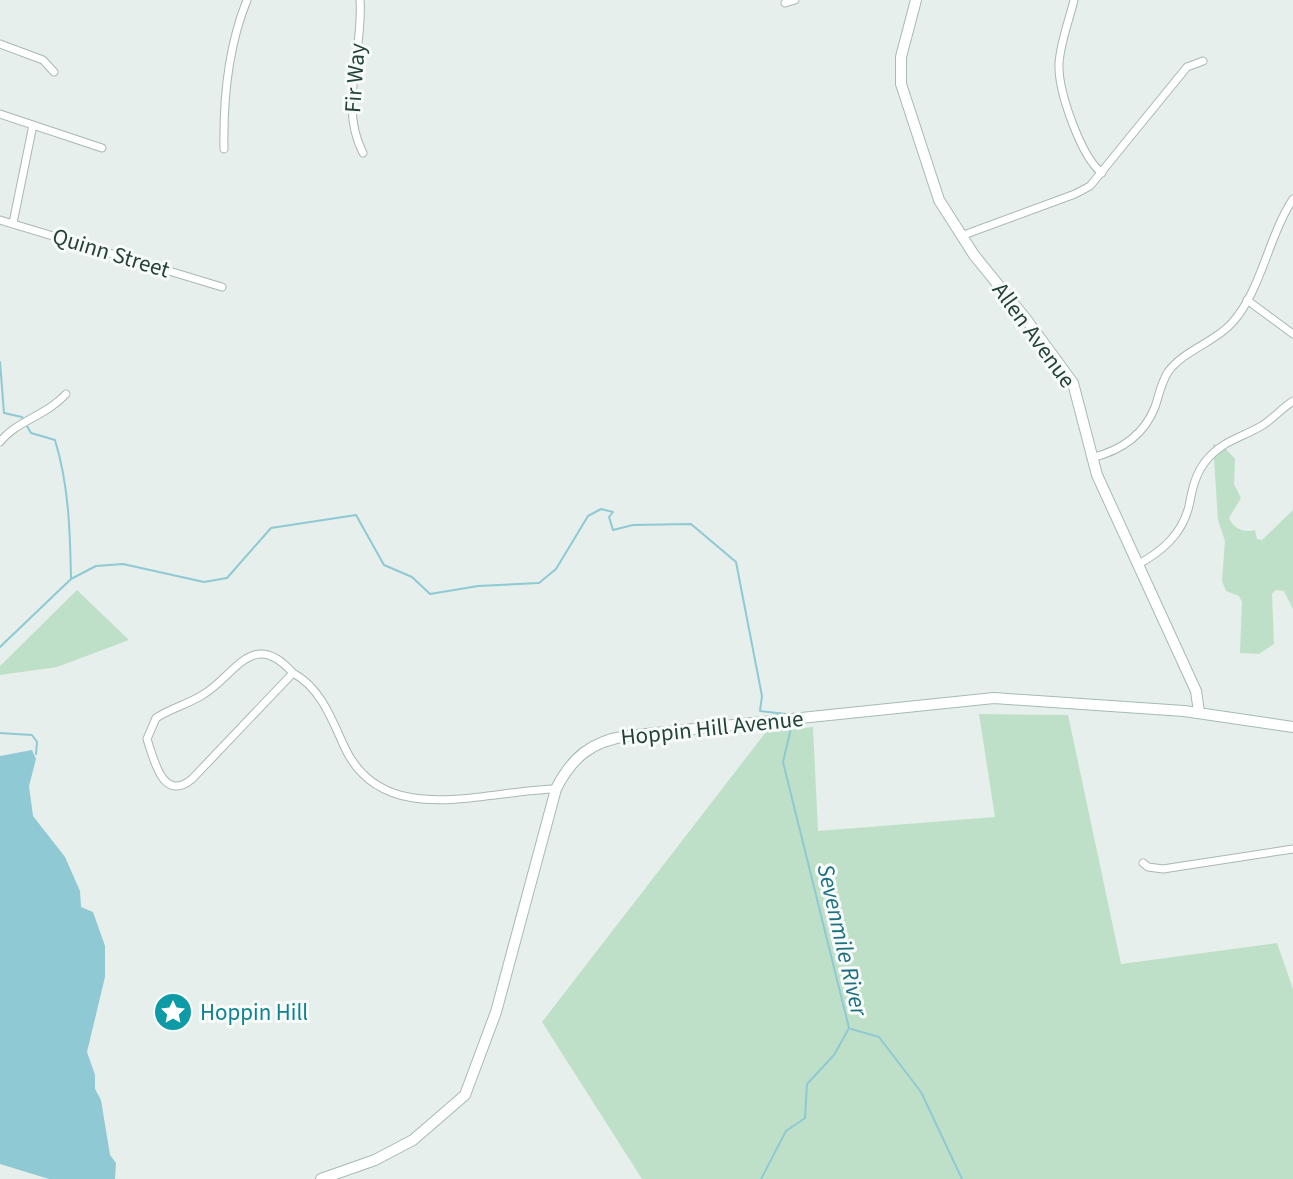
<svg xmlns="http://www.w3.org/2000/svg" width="1293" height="1179" viewBox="0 0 1293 1179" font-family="'Source Sans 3',sans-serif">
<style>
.green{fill:#bfe0c8}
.water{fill:#8ec9d4}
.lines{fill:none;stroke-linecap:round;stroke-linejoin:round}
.stream{stroke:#8ec9d4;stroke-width:2}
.street-casing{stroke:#a8b8b2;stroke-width:9}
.secondary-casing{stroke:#a4bbb3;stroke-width:12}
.street{stroke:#fff;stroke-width:7}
.secondary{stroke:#fff;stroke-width:10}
.labels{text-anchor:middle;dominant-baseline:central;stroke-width:6;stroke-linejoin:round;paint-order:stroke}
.street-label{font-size:23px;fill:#24423a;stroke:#f7fbf9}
.culture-label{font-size:23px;fill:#0d838f;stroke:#f7fbf9;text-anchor:start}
.water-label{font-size:24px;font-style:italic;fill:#1c6f80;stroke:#f7fbf9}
</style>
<rect width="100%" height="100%" fill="#e6efeb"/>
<path class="green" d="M1213 444 1225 448 1235 459 1234 484 1241 498 1229 518C1234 529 1244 533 1255 530L1257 539 1262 540 1293 510V609L1284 591 1276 590 1272 594 1274 644 1259 654 1240 653 1242 602 1239 596 1226 591 1222 581 1225 541 1218 520Z
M77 590 129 640 57 667 0 675V666Z
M979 714 1068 715 1121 964 1277 943 1293 989V1179H642L542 1022 766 732 813 727 818 831 995 817Z"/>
<path class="water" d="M32 750 36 759 29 786 33 816 65 857 80 891 81 907 93 912 105 946V977L87 1052 95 1075V1089L101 1100 110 1155 116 1163 115 1179H49L0 1164V756Z"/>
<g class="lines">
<path class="stream" d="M0 362 4 413 22 417 24 421
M27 426 31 433 55 440C69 486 70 531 71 578
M0 647 71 579 96 566 123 564 204 582 227 578 271 528 356 515 384 565 412 577 430 594 478 586 539 583 556 569 588 516 601 509 613 512 609 517 613 530 633 525 691 524 736 562 762 696 760 711 786 714
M0 733 32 735 37 742 36 754
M851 1029 879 1037 921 1092 962 1179
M761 1179 786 1131 805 1118 807 1084 834 1055 849 1028 783 762 792 724"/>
<defs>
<path id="street" d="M360 0C364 51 338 105 363 153
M1074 0C1069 21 1060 43 1059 64 1058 91 1081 157 1102 173
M785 3 795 0
M0 44 43 60 54 72
M0 114 102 148
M224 149C223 98 228 47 247 0
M0 220 222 287
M13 223 33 125
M961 236 1075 194 1090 186 1187 67 1203 61
M1247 300 1293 334
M0 442C16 421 46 416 66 394
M1091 458C1120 451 1144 435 1155 407 1159 395 1161 383 1168 372 1184 350 1214 343 1232 323 1262 289 1268 237 1293 199
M1137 565C1161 552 1182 535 1189 506 1192 490 1195 475 1205 462 1222 440 1242 438 1263 425 1274 418 1282 408 1293 401
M293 673C253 628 236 674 204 694 189 704 171 708 156 718L147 739C154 760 163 803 192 779L293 673C321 688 332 720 344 746 382 831 485 790 556 789
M1143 863 1148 867 1163 869 1293 849"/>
<path id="secondary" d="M916 0 901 57V84L939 200 974 255 1026 319 1073 383 1097 475 1196 691 1199 712
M321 1179 375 1160 413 1140 465 1095 496 1012 556 789C572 757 592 741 627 736L994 698 1184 711 1293 727"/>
</defs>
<use href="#street" class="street-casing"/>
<use href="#secondary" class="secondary-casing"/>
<use href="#street" class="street"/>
<use href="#secondary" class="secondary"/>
</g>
<defs>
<symbol id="sight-disc" viewBox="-11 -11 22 22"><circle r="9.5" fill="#0f9aa8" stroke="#f7fbf9"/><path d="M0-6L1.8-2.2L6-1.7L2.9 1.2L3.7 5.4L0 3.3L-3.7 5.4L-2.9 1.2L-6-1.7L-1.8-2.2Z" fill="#fff"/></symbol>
</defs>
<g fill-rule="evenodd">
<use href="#sight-disc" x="151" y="990" width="44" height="44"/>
</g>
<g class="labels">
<g class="street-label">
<text transform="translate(355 78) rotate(-86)">Fir Way</text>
<text transform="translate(111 253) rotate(17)">Quinn Street</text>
<text transform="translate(1034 335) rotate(54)">Allen Avenue</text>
<text transform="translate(712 728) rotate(-6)">Hoppin Hill Avenue</text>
</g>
<g class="culture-label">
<text x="200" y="1012">Hoppin Hill</text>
</g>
<g class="water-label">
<text transform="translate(842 940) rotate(77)">Sevenmile River</text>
</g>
</g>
</svg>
